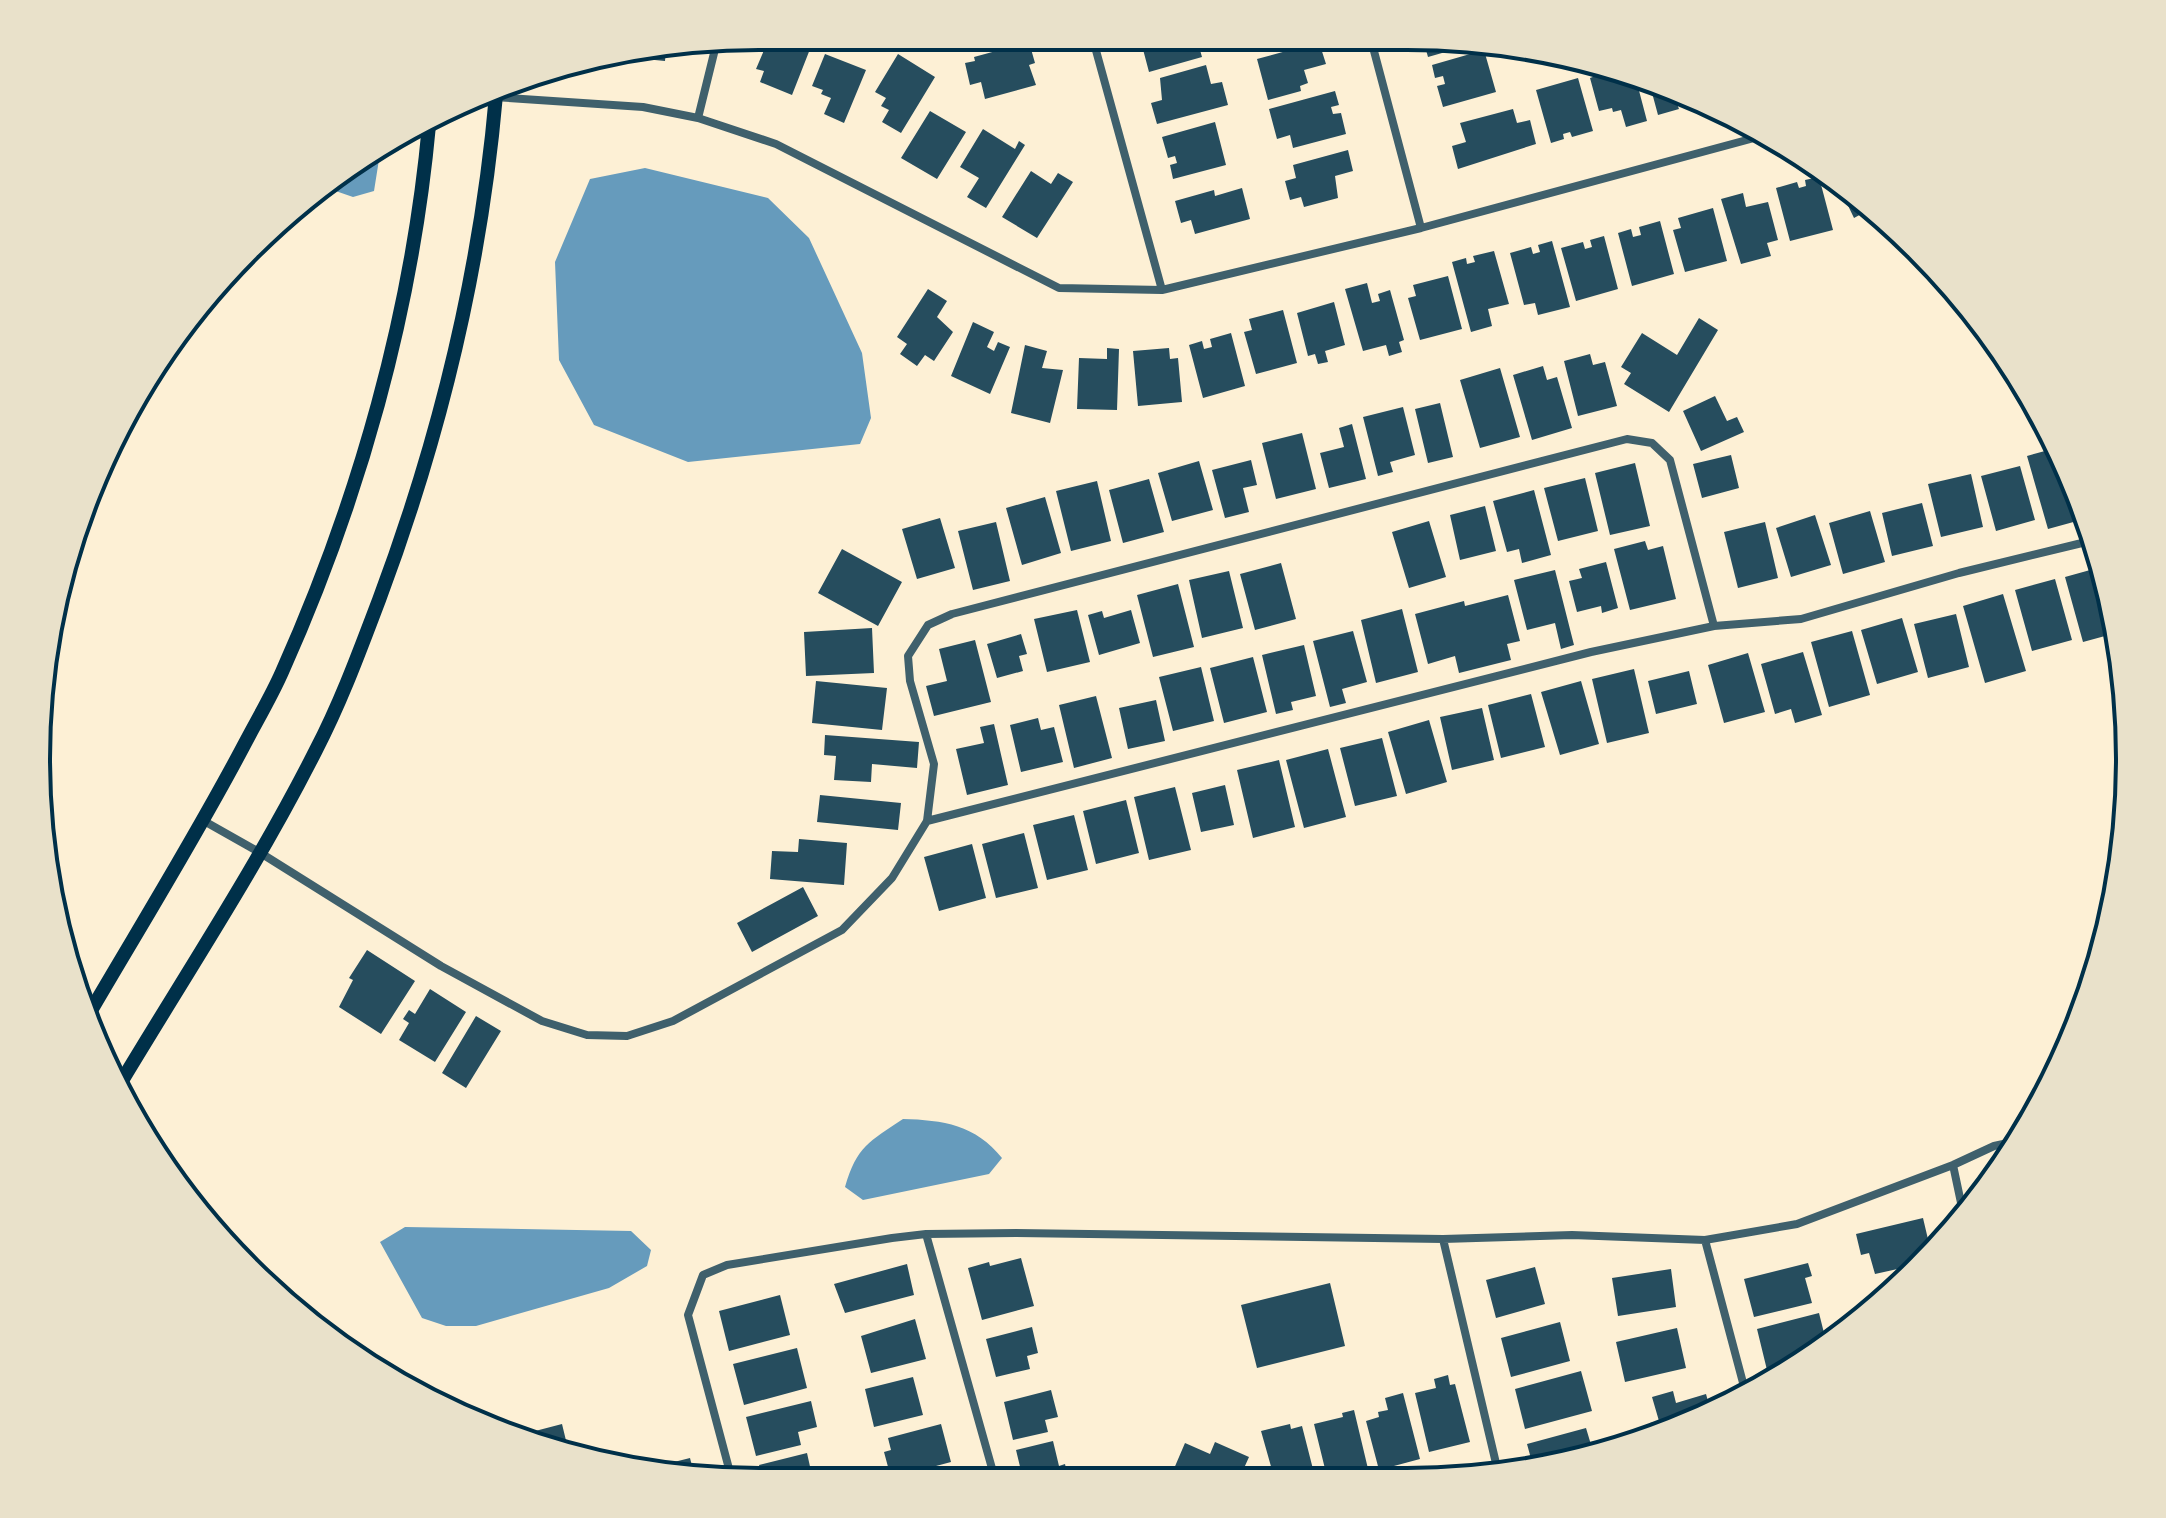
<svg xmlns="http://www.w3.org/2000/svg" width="2166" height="1518" viewBox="0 0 2166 1518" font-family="Quicksand,sans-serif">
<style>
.water{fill:#669bbc}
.building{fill:#264d5e}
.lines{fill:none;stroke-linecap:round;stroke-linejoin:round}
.minor{stroke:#3f606c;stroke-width:8}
.secondary{stroke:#003049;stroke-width:14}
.rim{fill:none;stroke:#003049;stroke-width:4}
</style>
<rect width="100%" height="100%" fill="#fdf0d5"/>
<path class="water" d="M381 147 374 191 353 197 324 187 358 158Z
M645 168 768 198 809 238 862 353 871 418 860 444 688 462 594 425 559 360 555 262 590 179Z
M903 1119C943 1120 976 1125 1002 1158L989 1174 863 1200 845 1187C857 1146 869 1142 903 1119Z
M405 1227 631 1231 651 1250 647 1266 609 1288 476 1326H446L422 1318 380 1242Z"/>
<path class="building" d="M770 36H793L812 44 792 95 760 82 764 71 756 69Z
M1146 36H1196L1202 57 1149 72 1140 38Z
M1429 38 1477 43 1428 57 1424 43 1430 41Z
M1029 42 1035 63 1029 65 1036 85 985 99 981 82 970 85 965 63 975 61 974 57Z
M1319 42 1326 64 1304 70 1308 83 1300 86 1301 91 1268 100 1257 59Z
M666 48 665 61 614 56V55Z
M1484 50 1496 92 1443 107 1437 86 1445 84 1443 76 1435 78 1432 65Z
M825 54 866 70 844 123 824 114 831 98 821 94 823 90 812 86Z
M898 54 935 77 901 133 882 122 889 110 881 106 886 98 875 92Z
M1206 65 1211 84 1222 82 1228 105 1157 124 1151 103 1162 100 1160 78Z
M1597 68 1637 83 1647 121 1626 127 1621 110 1613 112 1612 108 1599 111 1590 78 1598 75Z
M1578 78 1593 131 1572 137 1570 132 1563 134 1564 139 1551 143 1536 90Z
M1651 89 1685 101 1695 105 1686 107 1685 102 1677 104 1679 109 1658 115Z
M1335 91 1339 105 1331 107 1333 114 1341 113 1346 134 1293 148 1290 135 1277 139 1269 109Z
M1513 109 1517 123 1530 120 1536 144 1458 169 1452 146 1466 142 1460 123Z
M930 111 966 132 937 179 901 158Z
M1215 122 1226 165 1173 179 1170 165 1177 163 1175 156 1168 158 1162 137Z
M983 129 1015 149 1019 141 1025 145 986 208 967 197 979 178 960 167Z
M1348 150 1353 171 1335 176 1338 198 1304 207 1301 197 1290 200 1285 181 1296 178 1293 165Z
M1031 171 1051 184 1058 173 1073 182 1037 238 1002 217Z
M1819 177 1833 230 1790 241 1776 188 1797 182 1799 188 1806 186 1805 180Z
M1242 188 1250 219 1195 234 1191 220 1181 223 1175 201 1214 190 1215 196Z
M1743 193 1746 207 1768 202 1778 240 1767 243 1771 256 1741 264 1721 199Z
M1842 193 1847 197 1865 212 1854 218Z
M1713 208 1727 261 1685 272 1673 230 1681 228 1678 218Z
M1660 221 1674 274 1632 286 1618 233 1631 229 1633 237 1641 235 1639 227Z
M1604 236 1618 289 1576 301 1561 248 1583 242 1585 249 1592 247 1590 240Z
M1552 241 1570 307 1538 315 1535 303 1524 305 1510 253 1531 247 1533 254 1540 252 1538 245Z
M1494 251 1509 304 1488 309 1492 326 1471 332 1452 262 1466 258 1467 264 1475 262 1473 256Z
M1448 276 1462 329 1420 340 1408 298 1416 296 1413 285Z
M1367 283 1372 303 1380 301 1378 294 1390 290 1404 340 1399 342 1402 352 1389 356 1386 345 1363 351 1345 289Z
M928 289 947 301 937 317 953 332 934 361 925 355 917 366 900 354 907 344 897 337Z
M1334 302 1345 345 1325 351 1328 362 1318 364 1315 354 1308 356 1297 313Z
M1283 310 1297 363 1256 374 1244 332 1252 330 1249 319Z
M1699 318 1718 330 1669 412 1624 384 1631 373 1621 367 1642 333 1677 355Z
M973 322 994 332 987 347 994 351 998 342 1010 347 990 394 951 376Z
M1231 333 1245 386 1203 398 1189 345 1202 341 1204 349 1212 347 1210 339Z
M1025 345 1047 351 1042 368 1063 370 1050 423 1011 413Z
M1107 348 1119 349 1117 410 1077 409 1079 358 1107 359Z
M1169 348 1170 359 1178 358 1182 402 1138 406 1133 351Z
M1590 354 1593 365 1605 362 1617 406 1578 416 1564 361Z
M1543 366 1547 380 1557 377 1572 428 1532 440 1513 375Z
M1500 368 1520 437 1480 448 1460 380Z
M1715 396 1727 421 1737 417 1744 432 1701 451 1683 411Z
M1440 403 1453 457 1428 463 1415 409Z
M1403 407 1415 455 1390 462 1393 472 1378 476 1363 417Z
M1352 424 1366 479 1329 488 1320 453 1344 447 1339 428Z
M1302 433 1316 489 1276 499 1262 443Z
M2056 448 2088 518 2048 529 2027 456Z
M1731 455 1739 488 1702 498 1693 464Z
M1251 460 1257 485 1243 488 1249 512 1225 518 1212 470Z
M1199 461 1213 510 1172 521 1158 473Z
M1635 463 1650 526 1610 535 1595 473Z
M2020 466 2035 520 1996 531 1981 476Z
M1971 474 1983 527 1941 537 1928 484Z
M1585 478 1598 531 1558 541 1544 488Z
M1149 479 1164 532 1123 543 1109 490Z
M1097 481 1111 541 1071 551 1056 491Z
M1534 490 1551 555 1522 563 1519 549 1507 552 1493 501Z
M1045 497 1061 553 1022 565 1006 508Z
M1922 503 1933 546 1892 556 1882 513Z
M1485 506 1496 551 1460 560 1450 515Z
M1870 511 1885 562 1843 574 1829 523Z
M1815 515 1831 565 1791 577 1776 528Z
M940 518 955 568 917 579 902 529Z
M1429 521 1446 577 1409 588 1392 532Z
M996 522 1010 581 973 590 958 531Z
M1765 522 1778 578 1738 588 1724 532Z
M1645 541 1648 550 1663 546 1676 599 1630 610 1614 549Z
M842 549 902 582 878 626 818 593Z
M1606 562 1618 608 1602 613 1601 606 1577 612 1569 581 1582 578 1579 569Z
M1281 563 1296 619 1255 630 1240 574Z
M2101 567 2116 633 2083 642 2065 577Z
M1555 570 1574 645 1561 649 1555 623 1527 630 1514 580Z
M1229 571 1243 628 1202 638 1189 580Z
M2055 579 2072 640 2032 651 2015 590Z
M1178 584 1194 647 1153 657 1137 595Z
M2003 594 2026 671 1985 683 1963 606Z
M1508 595 1520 641 1507 644 1511 660 1459 673 1455 656 1428 664 1415 614 1464 601 1465 606Z
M1402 609 1418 672 1376 683 1361 620Z
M1077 610 1090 662 1047 672 1034 619Z
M1131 610 1140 643 1099 655 1088 615 1102 611 1104 618Z
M1956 614 1969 667 1928 678 1914 624Z
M1902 618 1918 672 1877 684 1861 630Z
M872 628 874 673 806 676 804 632Z
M1353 631 1367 682 1342 689 1346 703 1330 707 1313 641Z
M1852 631 1870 695 1829 707 1811 642Z
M1021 634 1027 654 1019 656 1023 671 997 678 987 644Z
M975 640 991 702 934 716 926 686 947 681 939 649Z
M1304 645 1316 696 1291 702 1293 710 1276 714 1262 655Z
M1803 652 1822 715 1795 723 1791 709 1775 714 1761 664Z
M1748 653 1765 712 1724 723 1708 665Z
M1253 657 1267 712 1224 723 1210 668Z
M1201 667 1214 721 1173 731 1159 677Z
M1634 669 1649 733 1607 743 1592 679Z
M1689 671 1697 704 1656 714 1648 681Z
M816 681 887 688 882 730 812 723Z
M1581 681 1599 744 1560 755 1541 692Z
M1531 694 1545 747 1501 758 1488 705Z
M1096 696 1112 758 1074 768 1059 705Z
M1156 700 1165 741 1128 749 1119 708Z
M1482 708 1494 760 1452 770 1440 717Z
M1038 718 1041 730 1054 727 1063 762 1021 772 1010 725Z
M1429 720 1447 782 1406 794 1388 732Z
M994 724 1008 785 967 795 956 749 984 743 980 727Z
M825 735 919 742 917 768 872 764 871 782 834 780 836 756 824 755Z
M1382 738 1397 796 1355 806 1340 748Z
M1328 749 1346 817 1304 828 1286 760Z
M1279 760 1295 827 1253 838 1237 770Z
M1225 785 1234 825 1201 832 1192 793Z
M1175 787 1191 850 1149 860 1134 797Z
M820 795 901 803 898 830 817 822Z
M1126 800 1139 853 1096 864 1083 811Z
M1074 815 1088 870 1047 880 1033 825Z
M1024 833 1038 888 996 898 982 844Z
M799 839 847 843 844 885 770 879 772 851 798 852Z
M972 844 986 898 939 911 924 857Z
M803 887 818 916 752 952 737 923Z
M367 950 415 981 381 1034 339 1007 353 980 349 978Z
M430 989 466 1012 435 1062 399 1040 409 1023 403 1019 409 1010 415 1014Z
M476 1016 501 1031 466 1088 442 1073Z
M1923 1218 1931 1252 1920 1264 1875 1274 1869 1253 1861 1255 1856 1234Z
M1021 1258 1034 1306 982 1320 968 1268 989 1262 990 1266Z
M1808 1263 1812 1276 1805 1278 1812 1303 1754 1317 1744 1279Z
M907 1264 914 1295 845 1313 834 1284Z
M1535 1267 1545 1304 1496 1318 1486 1280Z
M1671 1269 1676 1307 1618 1316 1612 1278Z
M1903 1282 1887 1299 1884 1286Z
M1330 1283 1345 1346 1257 1368 1241 1305Z
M780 1295 790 1335 729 1351 719 1311Z
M1819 1313 1826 1341 1792 1364 1767 1370 1757 1329Z
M915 1319 926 1359 871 1373 861 1336Z
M1560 1322 1570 1361 1511 1377 1501 1338Z
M1032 1327 1038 1353 1027 1356 1030 1369 996 1377 986 1339Z
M1677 1328 1686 1368 1625 1382 1616 1342Z
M797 1348 807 1388 744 1405 733 1364Z
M1581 1371 1592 1411 1525 1429 1515 1389Z
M1448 1375 1450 1385 1455 1384 1470 1442 1429 1452 1415 1393 1436 1388 1434 1379Z
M913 1377 923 1415 874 1427 865 1389Z
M1051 1390 1058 1417 1045 1420 1048 1432 1013 1440 1004 1402Z
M1673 1391 1676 1403 1706 1394 1711 1412 1652 1430 1650 1423 1659 1421 1652 1397Z
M1403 1393 1420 1459 1379 1470 1366 1421 1379 1417 1378 1412 1388 1410 1385 1398Z
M811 1401 817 1427 798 1432 801 1445 756 1456 746 1417Z
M1354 1410 1369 1473 1355 1477H1327L1314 1424 1343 1417 1342 1413Z
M562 1424 570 1457 516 1436Z
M941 1424 951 1462 891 1478 884 1452 891 1450 888 1438Z
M1290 1424 1291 1429 1302 1426 1315 1477H1274L1261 1431Z
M1586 1428 1592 1448 1533 1466 1527 1444Z
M1053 1441 1059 1466 1065 1464 1068 1477 1023 1479 1016 1450Z
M1215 1442 1249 1457 1240 1477 1170 1478 1185 1443 1210 1454Z
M807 1453 813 1480H763L759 1465Z
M690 1458 695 1478 655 1471 654 1467Z"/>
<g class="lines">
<path class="minor" d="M1092 36 1162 290
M1370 36 1421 228
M494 97 643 107 698 118 776 144 1059 288 1162 290 1421 228 1769 134
M698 118 717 41
M204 821 259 852 441 966 542 1021 587 1035 627 1036 673 1021 842 930 892 878 927 821 934 764 910 681 908 656 928 625 952 614 1627 439 1652 443 1670 460 1714 626
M927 821 1591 652 1714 626 1801 619 1959 573 2082 543 2096 544
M1953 1165 1964 1217
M926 1234 995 1479
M1443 1239 1499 1476
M1705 1240 1746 1394
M732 1480 688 1315 703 1275 727 1265 892 1238 926 1234 1016 1233 1443 1239 1572 1235 1705 1240 1797 1224 1953 1165 1994 1146 2017 1141"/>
<path class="secondary" d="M89 1014C141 925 195 838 243 747 256 722 271 697 282 672 359 500 412 312 429 125
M117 1089C184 977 257 867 316 750 341 702 360 650 379 600 440 437 481 268 496 95"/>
</g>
<path d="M0 0H2166V1518H0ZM759 50H1407A709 709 0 0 1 2116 759V759A709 709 0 0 1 1407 1468H759A709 709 0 0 1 50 759V759A709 709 0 0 1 759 50Z" fill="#e9e1ca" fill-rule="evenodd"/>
<path class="rim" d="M759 50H1407A709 709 0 0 1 2116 759V759A709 709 0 0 1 1407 1468H759A709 709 0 0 1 50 759V759A709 709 0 0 1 759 50Z"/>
</svg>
